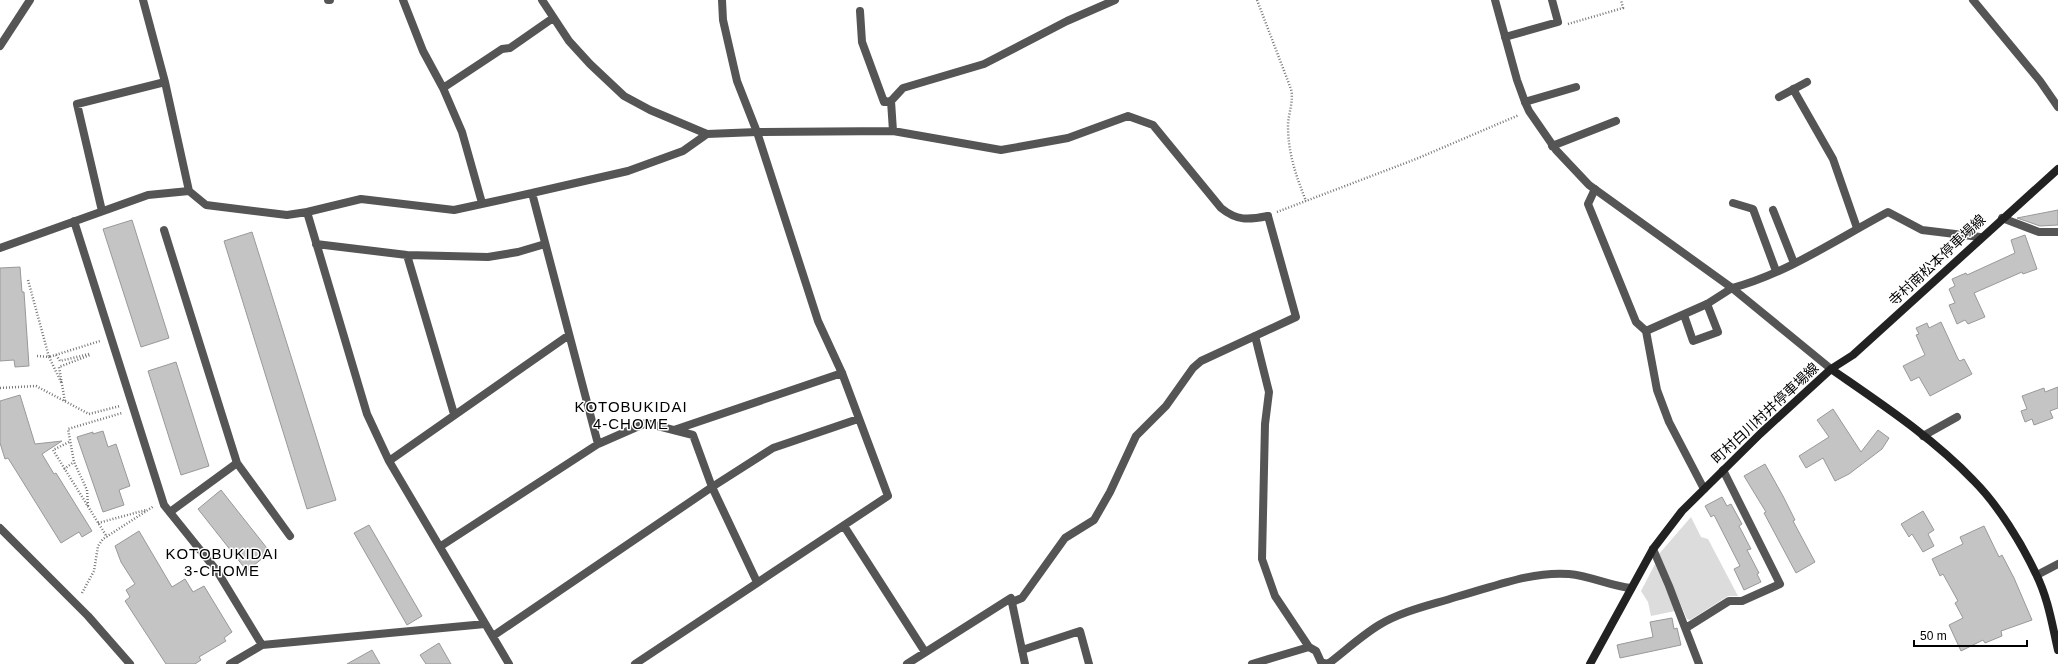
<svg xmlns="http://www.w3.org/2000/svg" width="2058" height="664" viewBox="0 0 2058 664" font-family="Helvetica,'Noto Sans JP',sans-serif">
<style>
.green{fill:#dcdcdc}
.building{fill:#c4c4c4;stroke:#999}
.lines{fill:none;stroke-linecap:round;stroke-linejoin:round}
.path{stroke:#777;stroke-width:2.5;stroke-dasharray:1 2;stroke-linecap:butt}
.service{stroke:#555;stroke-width:8}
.minor{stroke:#555;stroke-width:8}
.tertiary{stroke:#555;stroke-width:8}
.secondary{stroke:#222;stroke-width:8}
.labels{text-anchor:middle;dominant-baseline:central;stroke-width:3;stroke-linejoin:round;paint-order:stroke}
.street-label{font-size:14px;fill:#000;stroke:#fff}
.neighbourhood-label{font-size:15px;letter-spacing:1px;fill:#000;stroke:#fff}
</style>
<rect width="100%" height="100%" fill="#fff"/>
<path class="green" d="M1691 517 1701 537 1708 539 1738 596H1728L1690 620 1687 619 1659 554Z
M1655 564 1675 611 1651 616 1648 602 1641 591Z"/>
<path class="building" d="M2058 210V225L2040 226 2017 218Z
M132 220 169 338 141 347 103 229Z
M252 232 336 500 307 509 224 241Z
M2025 235 2037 269 2023 274 2022 272 1974 293 1985 317 1968 324 1965 320 1957 324 1949 305 1955 303 1949 289 1955 286 1952 279 1966 273 1967 275 2015 253 2011 240Z
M20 267 22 292H24L29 366 15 367 14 360 0 361V268Z
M1941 322 1958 359 1960 361 1964 359 1972 374 1930 396 1919 377 1911 381 1903 366 1925 355 1916 335 1919 334 1916 328 1927 323 1929 328Z
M176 362 209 466 181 475 148 371Z
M2058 387V408L2050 411 2053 418 2034 425 2032 419 2025 422 2021 411 2027 409 2022 396 2044 388 2045 392Z
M20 395 35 444 62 441 42 454 54 474 56 473 92 531 82 537 79 532 61 543 8 458 5 459 0 443V401Z
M1833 409 1861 452 1878 430 1889 438 1882 449 1849 474 1835 481 1823 458 1806 468 1799 456 1829 437 1817 420Z
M103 431 108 447 116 444 130 486 119 490 124 505 103 512 77 437 93 432V434Z
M1765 464 1783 496 1795 520 1793 521 1815 562 1796 573 1764 513 1766 512 1744 476Z
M221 490 270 552 247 571 198 509Z
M1722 497 1727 506 1731 504 1742 524 1739 526 1751 549 1747 550 1759 573 1757 574 1761 582 1744 590 1734 569 1740 566 1714 515 1711 517 1705 506Z
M1923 511 1934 530 1928 534 1934 546 1923 552 1912 534 1909 537 1901 524Z
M369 525 422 616 407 625 354 533Z
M1984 526 1999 557 2002 555 2014 578 2032 620 2001 631 2002 636 1985 643 1983 640 1961 651 1949 625 1963 618 1955 603 1958 601 1943 574 1940 576 1932 559 1963 544 1960 537Z
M139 531 172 587 185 579 193 592 204 586 232 632 224 638 226 641 199 657 201 660 195 664H166L125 601 130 597 126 590 135 584 121 562 115 546Z
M1672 618 1674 629 1677 628 1681 645 1620 658 1617 645 1653 637 1650 622Z
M439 643 451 664H426L420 655Z
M372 650 380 664H347Z"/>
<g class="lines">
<path class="path" d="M1257 0 1291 89C1294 102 1288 114 1288 126 1288 153 1296 176 1306 201
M1568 24 1623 8 1621 0
M1277 212 1416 159 1519 115
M28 280 49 357 100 341
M56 355 60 361 89 354 90 355 59 367 65 402
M37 356 49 357 62 384
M0 388 36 386 89 414 120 406
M69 442 53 450 107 537
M64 469 74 462
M88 506 87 490 74 462 68 429 122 413
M98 523 146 510
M82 593 94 571 98 546 103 539 154 506"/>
<path class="service" d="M722 0 723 20 737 81 757 132 818 321 842 373
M1973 0 2040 81 2058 107
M1595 189 1588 204 1636 322 1646 331 1657 390 1669 422 1704 489
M2002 218 2039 232H2058
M164 230 237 463
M1732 288C1786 274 1839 238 1888 212L1922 230 1980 237
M1684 315 1693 341 1718 332 1707 304
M1255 336 1269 392 1265 424 1262 559 1275 596 1309 647
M170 512 237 463 290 536
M1653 549 1669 586 1699 664
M2037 575 2058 564
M1012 602 1022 598 1065 538 1094 520 1110 492 1136 436 1166 406 1193 368 1201 361 1296 317 1268 216
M1686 628 1729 601H1742L1780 584 1723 470
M1022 650 1080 631 1089 664
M1252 664 1309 647 1316 651 1321 662 1328 664C1345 651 1361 636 1379 625 1402 611 1431 605 1456 597 1493 587 1531 571 1569 574 1591 576 1610 586 1631 588"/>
<path class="minor" d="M143 0 165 82 189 191 206 205 287 215 307 212 367 414 389 461 509 664
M328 0H330
M403 0 423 51 443 88 462 132 482 203
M542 0 569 41 590 64 624 96 650 110 707 134 757 132 893 131 1001 150 1068 138 1128 116 1153 125 1221 208C1237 221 1248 220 1268 216
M860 11 862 42 884 102 891 101 903 88 984 64 1067 21 1115 0
M1505 37 1558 22 1552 0
M443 88 502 49 510 48 553 18
M1793 89 1833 159 1857 228
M1779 97 1807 82
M891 101 893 131
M1525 102 1576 87
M1552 146 1616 121
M1733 203 1753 209 1776 271
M1773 210 1794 263
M102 211 77 104 165 82
M307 212 361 199 454 210 532 193
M74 221 164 505 217 571 262 645 230 664
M316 244 407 255 488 257 518 252 545 244
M0 248 148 195 189 191
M407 255 454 414
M1646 331 1707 304 1732 288
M1923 436 1957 417
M598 444 532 193 628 171 683 151 707 134
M389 461 569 335
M844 526 925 652
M441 546 598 444 646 423 693 435 712 487 757 582
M493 636 712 487 773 448 858 419
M262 645 485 624
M635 664 888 496 842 373 674 430
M907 664 1011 598 1025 664"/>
<path class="tertiary" d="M1495 0 1517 80 1525 102 1529 111 1556 150 1589 185 1732 288 1831 369
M0 46 30 0
M0 528 88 616 130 664"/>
<path class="secondary" d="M1831 369C1880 403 1932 437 1974 481 1998 505 2022 544 2036 574 2048 598 2052 624 2058 650
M1590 664 1653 549 1682 511 1760 434 1831 369 1853 355 2058 169"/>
</g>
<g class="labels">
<g class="street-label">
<text transform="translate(1937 260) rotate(-43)">寺村南松本停車場線</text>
<text transform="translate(1765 413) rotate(-43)">町村白川村井停車場線</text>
</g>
<g class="neighbourhood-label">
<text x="631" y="406">KOTOBUKIDAI<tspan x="631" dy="17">4-CHOME</tspan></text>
<text x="222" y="553">KOTOBUKIDAI<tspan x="222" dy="17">3-CHOME</tspan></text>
</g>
</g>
<path d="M1914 640v6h113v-6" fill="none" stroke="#000000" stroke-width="2"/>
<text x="1920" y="640" font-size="12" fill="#000000" stroke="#ffffff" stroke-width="3" paint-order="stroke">50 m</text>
</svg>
